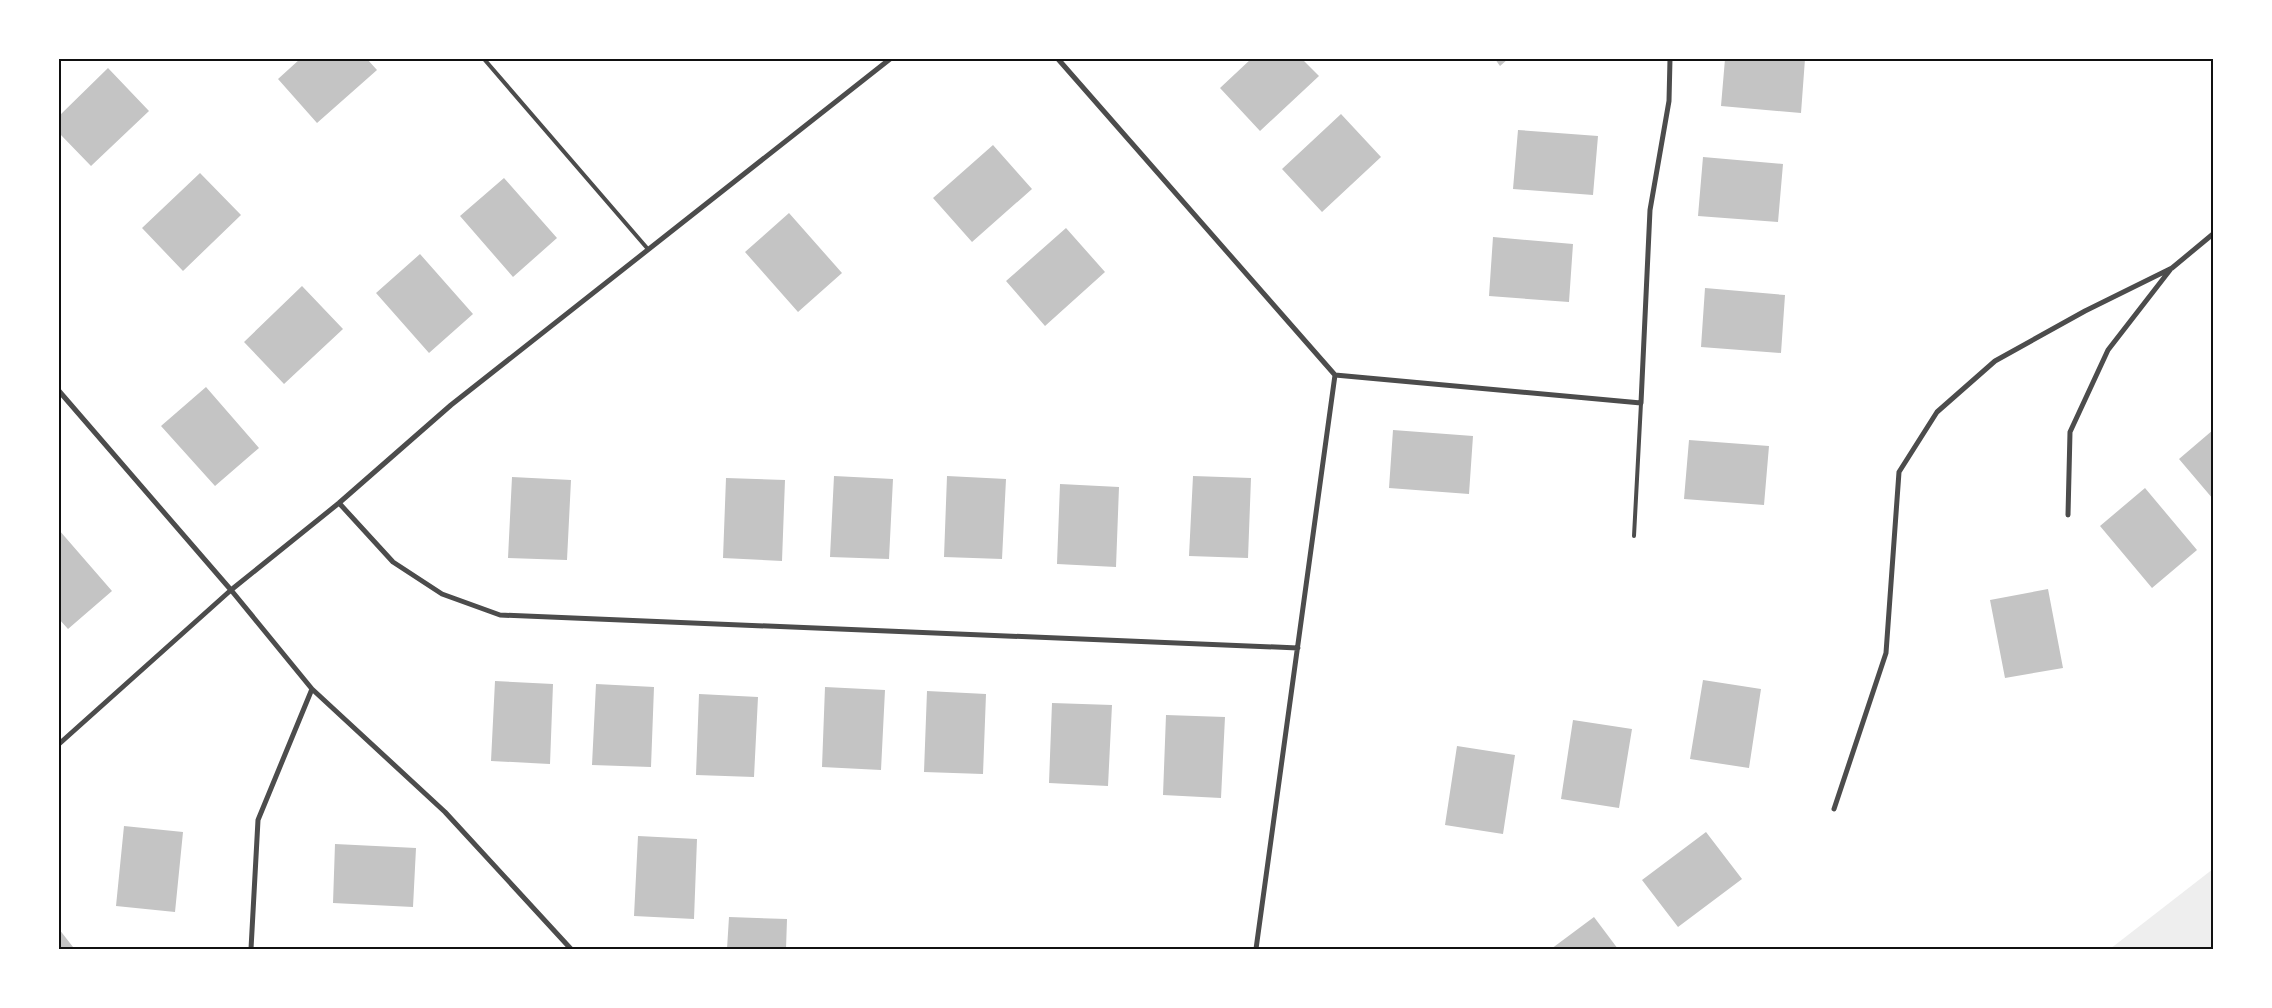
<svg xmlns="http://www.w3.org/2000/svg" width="2272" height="1008" viewBox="0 0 2272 1008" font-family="Helvetica,sans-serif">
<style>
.green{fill:#eee}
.building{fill:#c4c4c4}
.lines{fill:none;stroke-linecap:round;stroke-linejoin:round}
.service{stroke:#4c4c4c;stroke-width:4}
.minor{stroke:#4c4c4c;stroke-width:5}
.neatline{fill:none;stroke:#111;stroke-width:2}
</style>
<rect width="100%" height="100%" fill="#fff"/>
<path class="green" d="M2213 869V949H2110Z"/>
<path class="building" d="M300 59H367L377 70 317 123 278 79Z
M1251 59H1302L1319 76 1260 131 1220 88Z
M1495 59H1508L1500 66Z
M1725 59H1805L1801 113 1721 106Z
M108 68 149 111 91 166 59 133V116Z
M1341 114 1381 157 1322 212 1282 169Z
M1518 130 1598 136 1593 195 1513 189Z
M993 145 1032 189 972 242 933 198Z
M1703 157 1783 164 1778 222 1698 216Z
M200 173 241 215 183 271 142 228Z
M504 178 557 238 513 277 460 216Z
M789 213 842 273 798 312 745 252Z
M1066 228 1105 272 1045 326 1006 281Z
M1493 237 1573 244 1569 302 1489 296Z
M420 254 473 314 429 353 376 293Z
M302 286 343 329 284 384 244 342Z
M1705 288 1785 295 1781 353 1701 347Z
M206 387 259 448 215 486 161 426Z
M1393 430 1473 436 1469 494 1389 488Z
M2213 430V499L2179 459Z
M1689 440 1769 446 1764 505 1684 499Z
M834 476 893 479 889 559 830 557Z
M947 476 1006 479 1002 559 944 557Z
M1193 476 1251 478 1248 558 1189 556Z
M512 477 571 480 567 560 508 558Z
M726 478 785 480 782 561 723 558Z
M1060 484 1119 487 1116 567 1057 564Z
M2145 488 2197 550 2152 588 2100 526Z
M59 530 112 591 68 629 59 619Z
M2048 589 2063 668 2005 678 1990 600Z
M1703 680 1761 689 1749 768 1690 759Z
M495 681 553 684 550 764 491 761Z
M596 684 654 687 651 767 592 765Z
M825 687 885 690 881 770 822 767Z
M927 691 986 694 983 774 924 772Z
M699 694 758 697 754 777 696 775Z
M1052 703 1112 705 1108 786 1049 783Z
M1166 715 1225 717 1221 798 1163 795Z
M1573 720 1632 729 1619 808 1561 799Z
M1457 746 1515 755 1503 834 1445 825Z
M124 826 183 832 175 912 116 906Z
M1706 832 1742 879 1678 927 1642 880Z
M638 836 697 839 694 919 634 916Z
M335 844 416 848 413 907 333 903Z
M729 917 787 919 786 949H727Z
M1594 917 1618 949H1551Z
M59 929 73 947 71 949H59Z"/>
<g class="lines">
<path class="service" d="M484 59 647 248
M1634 536 1641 403"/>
<path class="minor" d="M1058 59 1335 375 1641 403 1650 210 1669 101 1670 59
M59 391 231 590 312 689 258 820 251 949
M339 503 393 562 442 594 500 615 1298 648
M2068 515 2070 432 2108 350 2170 270
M312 689 445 812 571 949
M59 744 231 590 339 503 451 405 890 59
M1834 809 1886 653 1899 472 1937 412 1995 361 2085 311 2172 268 2213 234
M1256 949 1335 375"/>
</g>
<rect width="2272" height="1008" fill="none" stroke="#ffffff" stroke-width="120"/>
<rect x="60" y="60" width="2152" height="888" class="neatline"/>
</svg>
